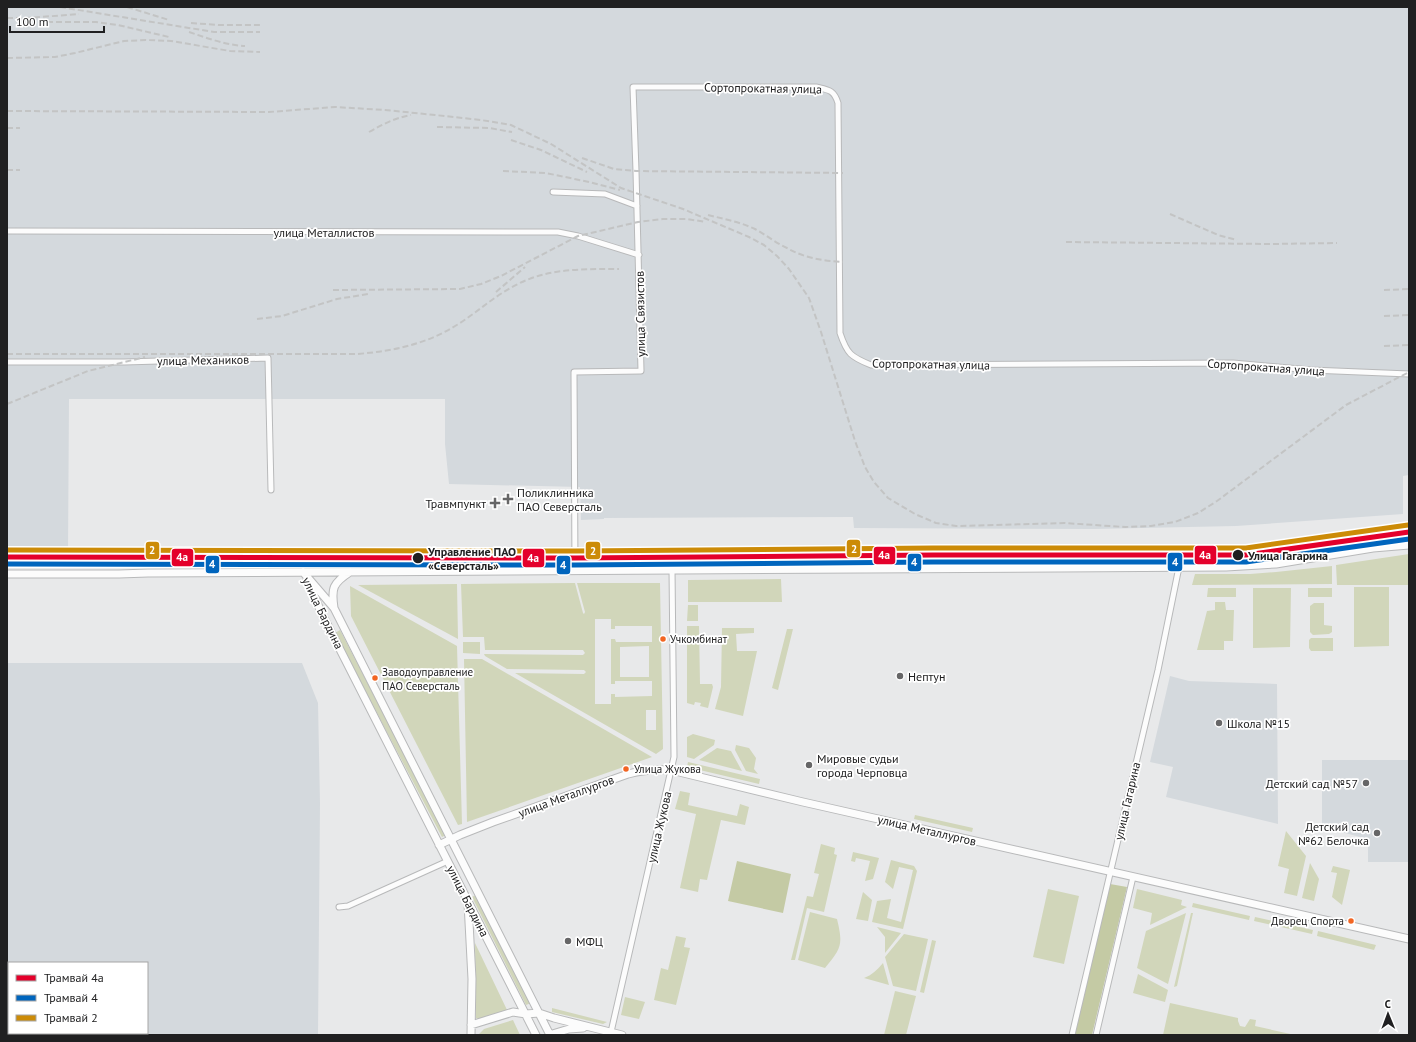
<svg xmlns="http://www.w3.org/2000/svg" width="1416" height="1042" viewBox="0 0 1416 1042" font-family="'PT Sans',sans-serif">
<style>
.built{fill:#d4d9dd;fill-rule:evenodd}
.green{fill:#d1d6ba;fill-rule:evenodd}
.forest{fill:#c4caa4}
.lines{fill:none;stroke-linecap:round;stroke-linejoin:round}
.street-casing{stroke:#b8b9ba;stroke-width:7}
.secondary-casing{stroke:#b8b9ba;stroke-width:9}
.street{stroke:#fcfcfc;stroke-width:5}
.secondary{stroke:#fcfcfc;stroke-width:7}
.rail{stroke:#c3c4c4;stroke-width:2;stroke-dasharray:6 3;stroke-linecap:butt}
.tram-1-casing{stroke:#fff;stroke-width:8}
.tram-2-casing{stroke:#fff;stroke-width:8}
.tram-3-casing{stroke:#fff;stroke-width:8}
.tram-1{stroke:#e4002b;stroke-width:5}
.tram-2{stroke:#0065bd;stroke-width:5}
.tram-3{stroke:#cc8b07;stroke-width:5}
.poi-dot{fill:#666667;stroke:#fff;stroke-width:1.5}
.stop-dot{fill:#202021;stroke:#fff;stroke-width:1.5}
.bus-dot{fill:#f26522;stroke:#fff;stroke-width:1.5}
.labels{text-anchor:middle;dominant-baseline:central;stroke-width:3.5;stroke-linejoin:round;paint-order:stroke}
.bus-label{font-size:11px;fill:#202021;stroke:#fff;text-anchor:start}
.street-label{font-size:12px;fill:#202021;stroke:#fff}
.poi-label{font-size:12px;fill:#202021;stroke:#fff;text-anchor:start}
.stop-label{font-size:12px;font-weight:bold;fill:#202021;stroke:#fff;text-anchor:start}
.line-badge{stroke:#fff;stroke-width:1.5}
.badge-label{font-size:11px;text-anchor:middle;font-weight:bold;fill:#fff}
</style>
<rect width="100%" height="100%" fill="#e8e9ea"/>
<path class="built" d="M7 7H1409V475L1403 476V514L1236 526 1094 529 854 528 853 517 604 518V519L581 520 580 487 449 484 445 444V399H69L68 552H7Z
M7 663H302L318 703 320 803 318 1035H7ZM9 963H147V1033H9Z
M1170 676 1189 681 1277 684 1278 824 1166 797 1173 767 1150 762Z
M1322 760H1409V862H1368V839L1322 827Z"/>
<path class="green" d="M1409 554V585H1337L1336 565Z
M1332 566V584L1192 585 1195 574H1250L1276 572Z
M781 579 782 602H688V580Z
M575 583 583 613 584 614 585 612 577 583H660L663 749 656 754 515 673 584 674 586 672 584 670 507 669 485 656 484 654 583 655 585 653 583 650H485L484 637H463L461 584ZM595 619H611V629H615V626H652V642H616L615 639H611V684H615V681H652V696L615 697V694H611V704H595ZM649 646V677H620V647ZM646 710H656V730H646Z
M457 584 458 639 358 585Z
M350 586 457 646 462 824 458 825 351 616Z
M1354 587H1389V646L1354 647Z
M1208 588H1236V597H1207Z
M1253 588H1291L1290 647 1253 648Z
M1308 588H1332V597H1308Z
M1215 602H1225L1226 610H1234L1233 641H1224V650H1197L1207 611 1215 610Z
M1314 603H1324V625L1332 626V632L1329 634 1313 635 1310 632V606Z
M688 605H698V621H687Z
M687 626H699L700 684H712L713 687 708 708 700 706 701 703 695 702 694 705 687 703Z
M722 628H754V633L736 634 737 651H757L743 716 715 709 721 687Z
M787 629H793L778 690 772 688Z
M340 630 446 835 442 837 335 633Z
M1311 638H1333V651H1311L1309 648V640Z
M463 642H480V654L463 653Z
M464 659H482L652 757 467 822Z
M693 734 715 740 714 745 694 759 687 757V737Z
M736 745 749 748 756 758 754 769 758 774 746 771 735 750Z
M717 748 731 751 742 771 699 760Z
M688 762 760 779 759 784 687 767Z
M680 791 690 793 688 805 737 816 740 804 749 807 745 825 721 820 707 880 700 879 698 892 680 888 696 814 675 809Z
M915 815 973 828 972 832 914 819Z
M1286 831 1306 856 1297 896 1284 893 1289 869 1278 866Z
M821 844 835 848 834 854 837 855 824 912 807 908 795 960H791L807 896 813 897 819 874 814 873Z
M853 852 879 858 873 879 865 881 870 861 856 858 855 862 851 861Z
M891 860 914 866 917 871 903 929 872 922 877 901 891 899 887 918 901 922 913 870 899 867 893 889 885 882Z
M1310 863 1319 879 1314 901 1302 898Z
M1333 866 1350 870 1342 905 1332 897 1337 873 1331 872Z
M1048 889 1079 896 1064 964 1033 957Z
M1137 889 1182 900 1181 905 1187 907 1150 925 1152 913 1133 908Z
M863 892 872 900 868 921 856 919Z
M476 895 531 1003 526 1005 472 897Z
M1193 903 1250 916 1249 920 1192 907Z
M810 912 837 919C843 944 842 948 825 968L798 960Z
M1186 913 1168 984 1137 968 1146 931Z
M1191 913H1193L1177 986 1174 987Z
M1255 917 1313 930 1312 934 1254 921Z
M877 927 901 933 885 953V937Z
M1318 931 1376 945 1374 950 1317 936Z
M904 934 928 939 916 991 893 986 885 957Z
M676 936 686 938 684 947 690 948 676 1005 654 1000 661 968 668 970Z
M932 940 936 941 924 993 920 992Z
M475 943 508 1012 483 1021 476 1018Z
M883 963 889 985 864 978C872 975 877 970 883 963Z
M1138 974 1168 990 1165 1002 1133 993Z
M895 991 916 996 906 1035H884Z
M625 997 645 1002 639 1019 621 1015Z
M1170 1003 1238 1018V1021L1240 1026 1245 1027 1250 1019 1256 1020 1255 1026 1295 1035H1163Z
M552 1008 607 1022 603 1024 552 1012Z
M513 1020 520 1035H478L484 1029Z"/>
<path class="forest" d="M737 861 791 874 783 913 728 901Z
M1110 884 1127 887 1092 1035H1075Z"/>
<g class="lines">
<defs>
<path id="street" d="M553 192 605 194 637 206
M7 231 558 232 578 236 639 255
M7 362H124L268 358 271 490
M575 571 574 372 641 371 636 171 633 87H816C829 90 834 90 838 103L840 333C847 354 851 357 871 365L1233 363 1311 370 1409 374
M339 907 348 906 448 861
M611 1032 674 757 672 569
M1072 1035 1158 670 1179 567
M1096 1035 1133 877"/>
<path id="secondary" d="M303 572 334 608 550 1035
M7 574H119L148 573 1226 567 1276 564 1373 548 1409 545
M307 580 322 614 536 1035
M334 608C331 588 333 583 350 572
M439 845 460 835 493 822 628 774C643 770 656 769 671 770L803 802 1409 939
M468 903 472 979 471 1035
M471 1025 513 1012 526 1014 539 1013 554 1018 622 1035
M549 1035 569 1029 583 1028"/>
</defs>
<use href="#street" class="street-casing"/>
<use href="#secondary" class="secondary-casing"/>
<use href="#street" class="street"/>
<use href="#secondary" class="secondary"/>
<path class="rail" d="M60 7 214 32H260
M127 7 169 20
M7 18H28L79 14
M38 22H96L118 25 169 37
M191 23 219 25H260
M189 32C207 38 225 45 245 46
M7 58 55 57 75 53 124 41 146 40 171 41 230 51 260 52
M7 111 269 112 335 107 385 110 435 115 481 120 511 125 551 144 621 188 683 209 749 237 764 245 777 256 789 269 809 298 821 332 855 441 865 467 874 482 888 498 915 514 936 523 956 526 1064 523 1125 527 1151 526 1175 522 1198 513 1217 501 1346 405 1409 372
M437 127 489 128 512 132
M7 128H20
M369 132C383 124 395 118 411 115
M511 140 541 150 587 172
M582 158 614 169 636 171 843 173
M7 170H20
M503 171 546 173 589 182 620 190
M1170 214 1218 235 1237 240
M708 215C724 219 740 222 755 229 766 235 776 243 787 248 804 258 824 261 843 262
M1066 242 1271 244 1337 243
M333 290 460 289 481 284 501 276 578 236 638 222 663 219H687L706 222
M1384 290 1409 289
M496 292 525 267
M1384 316 1409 315
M257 319 282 316 337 299 368 294
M1384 346 1409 345
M7 354H357C394 351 428 344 460 323 480 310 497 294 518 284 549 268 585 269 619 269
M7 404 88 371 145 357"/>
<defs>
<path id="tram-1" d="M7 557 575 558 933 555H1246L1409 532"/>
<path id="tram-2" d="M7 564 575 565 933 562H1246L1409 539"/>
<path id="tram-3" d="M7 550 575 551 933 548H1246L1408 525"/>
</defs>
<use href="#tram-1" class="tram-1-casing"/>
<use href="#tram-2" class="tram-2-casing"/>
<use href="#tram-3" class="tram-3-casing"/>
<use href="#tram-1" class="tram-1"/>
<use href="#tram-2" class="tram-2"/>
<use href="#tram-3" class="tram-3"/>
</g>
<g class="poi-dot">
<path d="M506 493h4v4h4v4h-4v4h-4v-4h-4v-4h4z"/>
<path d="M493 497h4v4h4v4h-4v4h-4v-4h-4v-4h4z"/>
<circle cx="900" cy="676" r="4"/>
<circle cx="1219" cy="723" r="4"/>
<circle cx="809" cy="765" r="4"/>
<circle cx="1366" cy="783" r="4"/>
<circle cx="1377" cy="833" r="4"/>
<circle cx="568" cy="941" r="4"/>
</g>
<g class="stop-dot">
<circle cx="1238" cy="555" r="6"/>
<circle cx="418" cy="558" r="6"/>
</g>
<g class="bus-dot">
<circle cx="663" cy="639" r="3.5"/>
<circle cx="375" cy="678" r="3.5"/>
<circle cx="626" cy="769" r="3.5"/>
<circle cx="1351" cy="921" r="3.5"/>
</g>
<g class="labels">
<g class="bus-label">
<text x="670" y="639">Учкомбинат</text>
<text x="382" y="672">Заводоуправление<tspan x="382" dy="14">ПАО Северсталь</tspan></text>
<text x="634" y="769">Улица Жукова</text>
<text x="1344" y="921" text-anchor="end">Дворец Спорта</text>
</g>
<g class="street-label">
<text transform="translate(763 88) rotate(1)">Сортопрокатная улица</text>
<text x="324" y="232">улица Металлистов</text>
<text transform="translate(640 314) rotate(-91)">улица Связистов</text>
<text transform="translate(203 360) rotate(-1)">улица Механиков</text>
<text transform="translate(931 364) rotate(1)">Сортопрокатная улица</text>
<text transform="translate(1266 367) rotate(4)">Сортопрокатная улица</text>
<text transform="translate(323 613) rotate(64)">улица Бардина</text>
<text transform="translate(566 796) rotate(-20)">улица Металлургов</text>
<text transform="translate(1127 801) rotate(-77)">улица Гагарина</text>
<text transform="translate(659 827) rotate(-77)">улица Жукова</text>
<text transform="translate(927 830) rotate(13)">улица Металлургов</text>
<text transform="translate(468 901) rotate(63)">улица Бардина</text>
</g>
<g class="poi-label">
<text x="517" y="492">Поликлинника<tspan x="517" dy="14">ПАО Северсталь</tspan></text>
<text x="486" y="503" text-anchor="end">Травмпункт</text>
<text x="908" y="676">Нептун</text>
<text x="1227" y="723">Школа №15</text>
<text x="817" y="758">Мировые судьи<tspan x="817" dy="14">города Черповца</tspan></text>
<text x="1358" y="783" text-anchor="end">Детский сад №57</text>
<text x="1369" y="826" text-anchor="end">Детский сад<tspan x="1369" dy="14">№62 Белочка</tspan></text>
<text x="576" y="941">МФЦ</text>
</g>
<g class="stop-label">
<text x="428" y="551">Управление ПАО<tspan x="428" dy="14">«Северсталь»</tspan></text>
<text x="1248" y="555">Улица Гагарина</text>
</g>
</g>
<g class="line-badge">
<rect x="846" y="539" width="15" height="19" rx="4" fill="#cc8b07"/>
<rect x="145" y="541" width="15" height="19" rx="4" fill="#cc8b07"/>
<rect x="585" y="541" width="16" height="19" rx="4" fill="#cc8b07"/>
<rect x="1194" y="545" width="23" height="20" rx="4" fill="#e4002b"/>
<rect x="873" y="546" width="23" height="19" rx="4" fill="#e4002b"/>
<rect x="171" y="548" width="23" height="19" rx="4" fill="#e4002b"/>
<rect x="522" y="548" width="23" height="20" rx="4" fill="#e4002b"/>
<rect x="1167" y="552" width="16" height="20" rx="4" fill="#0065bd"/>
<rect x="907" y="553" width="15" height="19" rx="4" fill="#0065bd"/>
<rect x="205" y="555" width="15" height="19" rx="4" fill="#0065bd"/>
<rect x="556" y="555" width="15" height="20" rx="4" fill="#0065bd"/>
</g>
<g class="badge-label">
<text x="854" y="553">2</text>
<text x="152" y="554">2</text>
<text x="593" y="555">2</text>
<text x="1205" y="559">4а</text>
<text x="884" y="559">4а</text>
<text x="182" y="561">4а</text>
<text x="533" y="562">4а</text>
<text x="1175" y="566">4</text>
<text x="914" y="566">4</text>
<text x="212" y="568">4</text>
<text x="563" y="569">4</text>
</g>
<rect width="1416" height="1042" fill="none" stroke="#202021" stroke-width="16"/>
<rect x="8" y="962" width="140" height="72" fill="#ffffff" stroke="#a6a6a6"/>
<rect x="16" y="975" width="20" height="6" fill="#e4002b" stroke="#a6a6a6"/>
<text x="44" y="982" font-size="12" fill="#202021">Трамвай 4а</text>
<rect x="16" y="995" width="20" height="6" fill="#0065bd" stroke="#a6a6a6"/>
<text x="44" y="1002" font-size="12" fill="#202021">Трамвай 4</text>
<rect x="16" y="1015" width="20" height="6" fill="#cc8b07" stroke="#a6a6a6"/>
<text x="44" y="1022" font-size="12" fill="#202021">Трамвай 2</text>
<g transform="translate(1388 1014) rotate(359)" stroke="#ffffff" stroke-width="3" paint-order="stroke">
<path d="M0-3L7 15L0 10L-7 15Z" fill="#202021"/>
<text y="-6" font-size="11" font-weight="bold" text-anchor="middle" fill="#202021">С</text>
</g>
<path d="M10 26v6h94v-6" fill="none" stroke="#202021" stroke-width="2"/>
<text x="16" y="26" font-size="12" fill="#202021" stroke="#ffffff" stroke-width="3" paint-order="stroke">100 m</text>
</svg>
